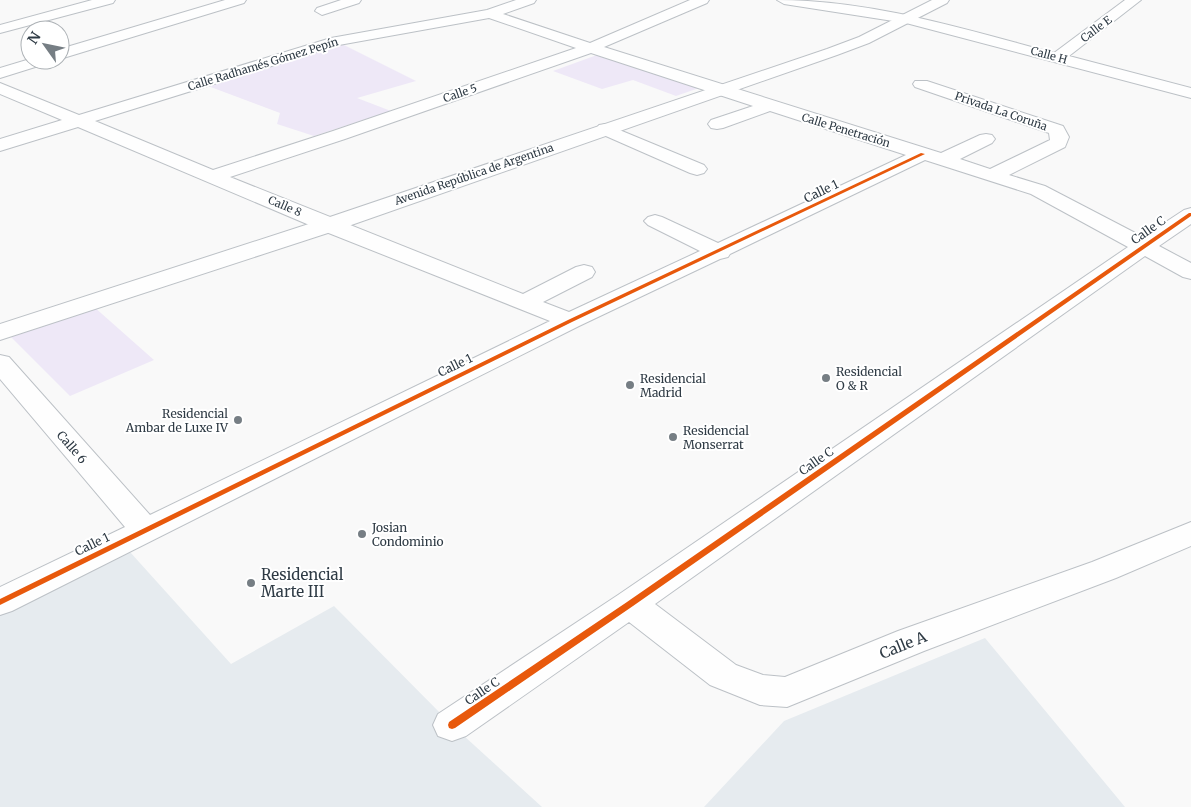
<svg xmlns="http://www.w3.org/2000/svg" width="1191" height="807" viewBox="0 0 1191 807" font-family="Merriweather,serif">
<style>
.built{fill:#e6ebef}
.green{fill:#eee8f7}
.lines{fill:none;stroke-linecap:round;stroke-linejoin:round}
.street-casing{stroke:#bcc1c6;stroke-width:2}
.secondary-casing{stroke:#bcc1c6;stroke-width:2}
.street{fill:#fefefe;fill-rule:evenodd}
.secondary{fill:#fefefe;fill-rule:evenodd}
.cycleway-casing{stroke:#fff;stroke-width:3}
.cycleway{fill:#e8590c;fill-rule:evenodd}
.poi-dot{fill:#767e84;stroke:#fff;stroke-width:2}
.labels{text-anchor:middle;dominant-baseline:central;stroke-width:4;stroke-linejoin:round;paint-order:stroke}
.far-street-label{font-size:11px;fill:#2f3b45;stroke:#fff}
.street-label{font-size:12px;fill:#2f3b45;stroke:#fff}
.poi-label{font-size:12px;fill:#2f3b45;stroke:#fff;text-anchor:start}
.near-poi-label{font-size:15px;fill:#2f3b45;stroke:#fff;text-anchor:start}
.near-street-label{font-size:15px;fill:#2f3b45;stroke:#fff}
</style>
<rect width="100%" height="100%" fill="#f9f9f9"/>
<path class="built" d="M121 542 231 664 334 606 452 725 542 807H0V609Z
M985 638 1125 807H704L784 721Z"/>
<path class="green" d="M336 41 416 81 357 98 391 111 314 136 277 124 280 113 200 83Z
M597 55 699 88 676 96 633 80 602 89 553 71Z
M93 306 154 360 70 396 10 336Z"/>
<g class="lines">
<defs>
<path id="street" d="M92 0H115L113 3 0 33V25Z
M225 0H246L244 3 60 59V49Z
M341 0H361L359 3 322 15 315 11 317 8Z
M516 0H536L534 3 503 14 590 43 690 0H709L707 3 604 47 941 153 980 135 986 134 992 135 995 139 992 143 960 159 990 169 1050 140 1049 133 915 87 913 84 915 81H927L1063 126 1069 137 1065 147 1009 175 1045 186 1143 237 1184 210 1191 208V224L1159 246 1191 263V279L1183 277 1145 256 655 604 736 665 763 675 785 677 898 631 1092 562 1191 522V546L1116 578 924 651 787 707 760 705 710 685 629 622 466 736 452 741 438 736 433 725 438 714 618 595 1128 247 1031 194 925 160 730 254 728 257 720 259 579 326 12 611 0 615V587L125 527 0 379V355L9 357 150 515 550 321 321 230 78 127 0 151V139L62 120 0 94V83L79 115 331 38 487 10ZM489 18 576 48 333 131 213 170 95 121 339 45ZM591 53 753 106 711 120 708 124 711 128 717 129 723 128 770 111 906 155 718 243 662 217 655 215 648 217 644 221 648 225 700 251 569 312 543 302 592 277 595 272 592 267 584 265 576 267 523 294 230 177 345 139Z
M777 0C872 0 963 29 1054 53L1125 0H1141L1069 56 1191 88V98L906 23 784 4Z
M30 59 50 60 48 63 0 78V68Z
M605 124 704 165 707 169 704 173 697 175 690 173 599 133 596 129 599 125Z"/>
<path id="secondary" d="M932 0H949L947 3 869 43 837 55 337 230 0 340V324L321 220 827 49 859 37Z"/>
</defs>
<use href="#street" class="street-casing"/>
<use href="#secondary" class="secondary-casing"/>
<use href="#street" class="street"/>
<use href="#secondary" class="secondary"/>
<defs>
<path id="cycleway" d="M921 153 925 154 572 322 0 605V599L568 320Z
M1189 213H1191V216L633 606 455 728 452 729 449 728 448 725 449 722 627 602Z"/>
</defs>
<use href="#cycleway" class="cycleway-casing"/>
<use href="#cycleway" class="cycleway"/>
</g>
<g class="poi-dot">
<circle cx="826" cy="378" r="5"/>
<circle cx="630" cy="385" r="5"/>
<circle cx="238" cy="420" r="5"/>
<circle cx="673" cy="437" r="5"/>
<circle cx="362" cy="534" r="5"/>
<circle cx="251" cy="583" r="5"/>
</g>
<g class="labels">
<g class="far-street-label">
<text transform="translate(1096 29) rotate(-37)">Calle E</text>
<text transform="translate(1049 55) rotate(15)">Calle H</text>
<text transform="translate(263 64) rotate(-17)">Calle Radhamés Gómez Pepín</text>
<text transform="translate(460 93) rotate(-19)">Calle 5</text>
<text transform="translate(1001 111) rotate(19)">Privada La Coruña</text>
<text transform="translate(846 130) rotate(17)">Calle Penetración</text>
<text transform="translate(474 174) rotate(-19)">Avenida República de Argentina</text>
<text transform="translate(285 206) rotate(23)">Calle 8</text>
</g>
<g class="street-label">
<text transform="translate(821 191) rotate(-26)">Calle 1</text>
<text transform="translate(1148 230) rotate(-35)">Calle C</text>
<text transform="translate(455 365) rotate(-26)">Calle 1</text>
<text transform="translate(72 447) rotate(49)">Calle 6</text>
<text transform="translate(816 461) rotate(-35)">Calle C</text>
<text transform="translate(92 544) rotate(-26)">Calle 1</text>
<text transform="translate(482 691) rotate(-34)">Calle C</text>
</g>
<g class="poi-label">
<text x="836" y="371">Residencial<tspan x="836" dy="14">O &amp; R</tspan></text>
<text x="640" y="378">Residencial<tspan x="640" dy="14">Madrid</tspan></text>
<text x="228" y="413" text-anchor="end">Residencial<tspan x="228" dy="14">Ambar de Luxe IV</tspan></text>
<text x="683" y="430">Residencial<tspan x="683" dy="14">Monserrat</tspan></text>
<text x="372" y="527">Josian<tspan x="372" dy="14">Condominio</tspan></text>
</g>
<g class="near-poi-label">
<text x="261" y="574">Residencial<tspan x="261" dy="17">Marte III</tspan></text>
</g>
<g class="near-street-label">
<text transform="translate(903 645) rotate(-22)">Calle A</text>
</g>
</g>
<g transform="translate(45 45) rotate(303)"><circle r="24" fill="#ffffff" stroke="#acb1b5"/>
<path d="M0-4L9 19L0 12L-9 19Z" fill="#767e84"/>
<text y="-8" font-size="14" font-weight="bold" text-anchor="middle" fill="#2f3b45">N</text>
</g>
</svg>
